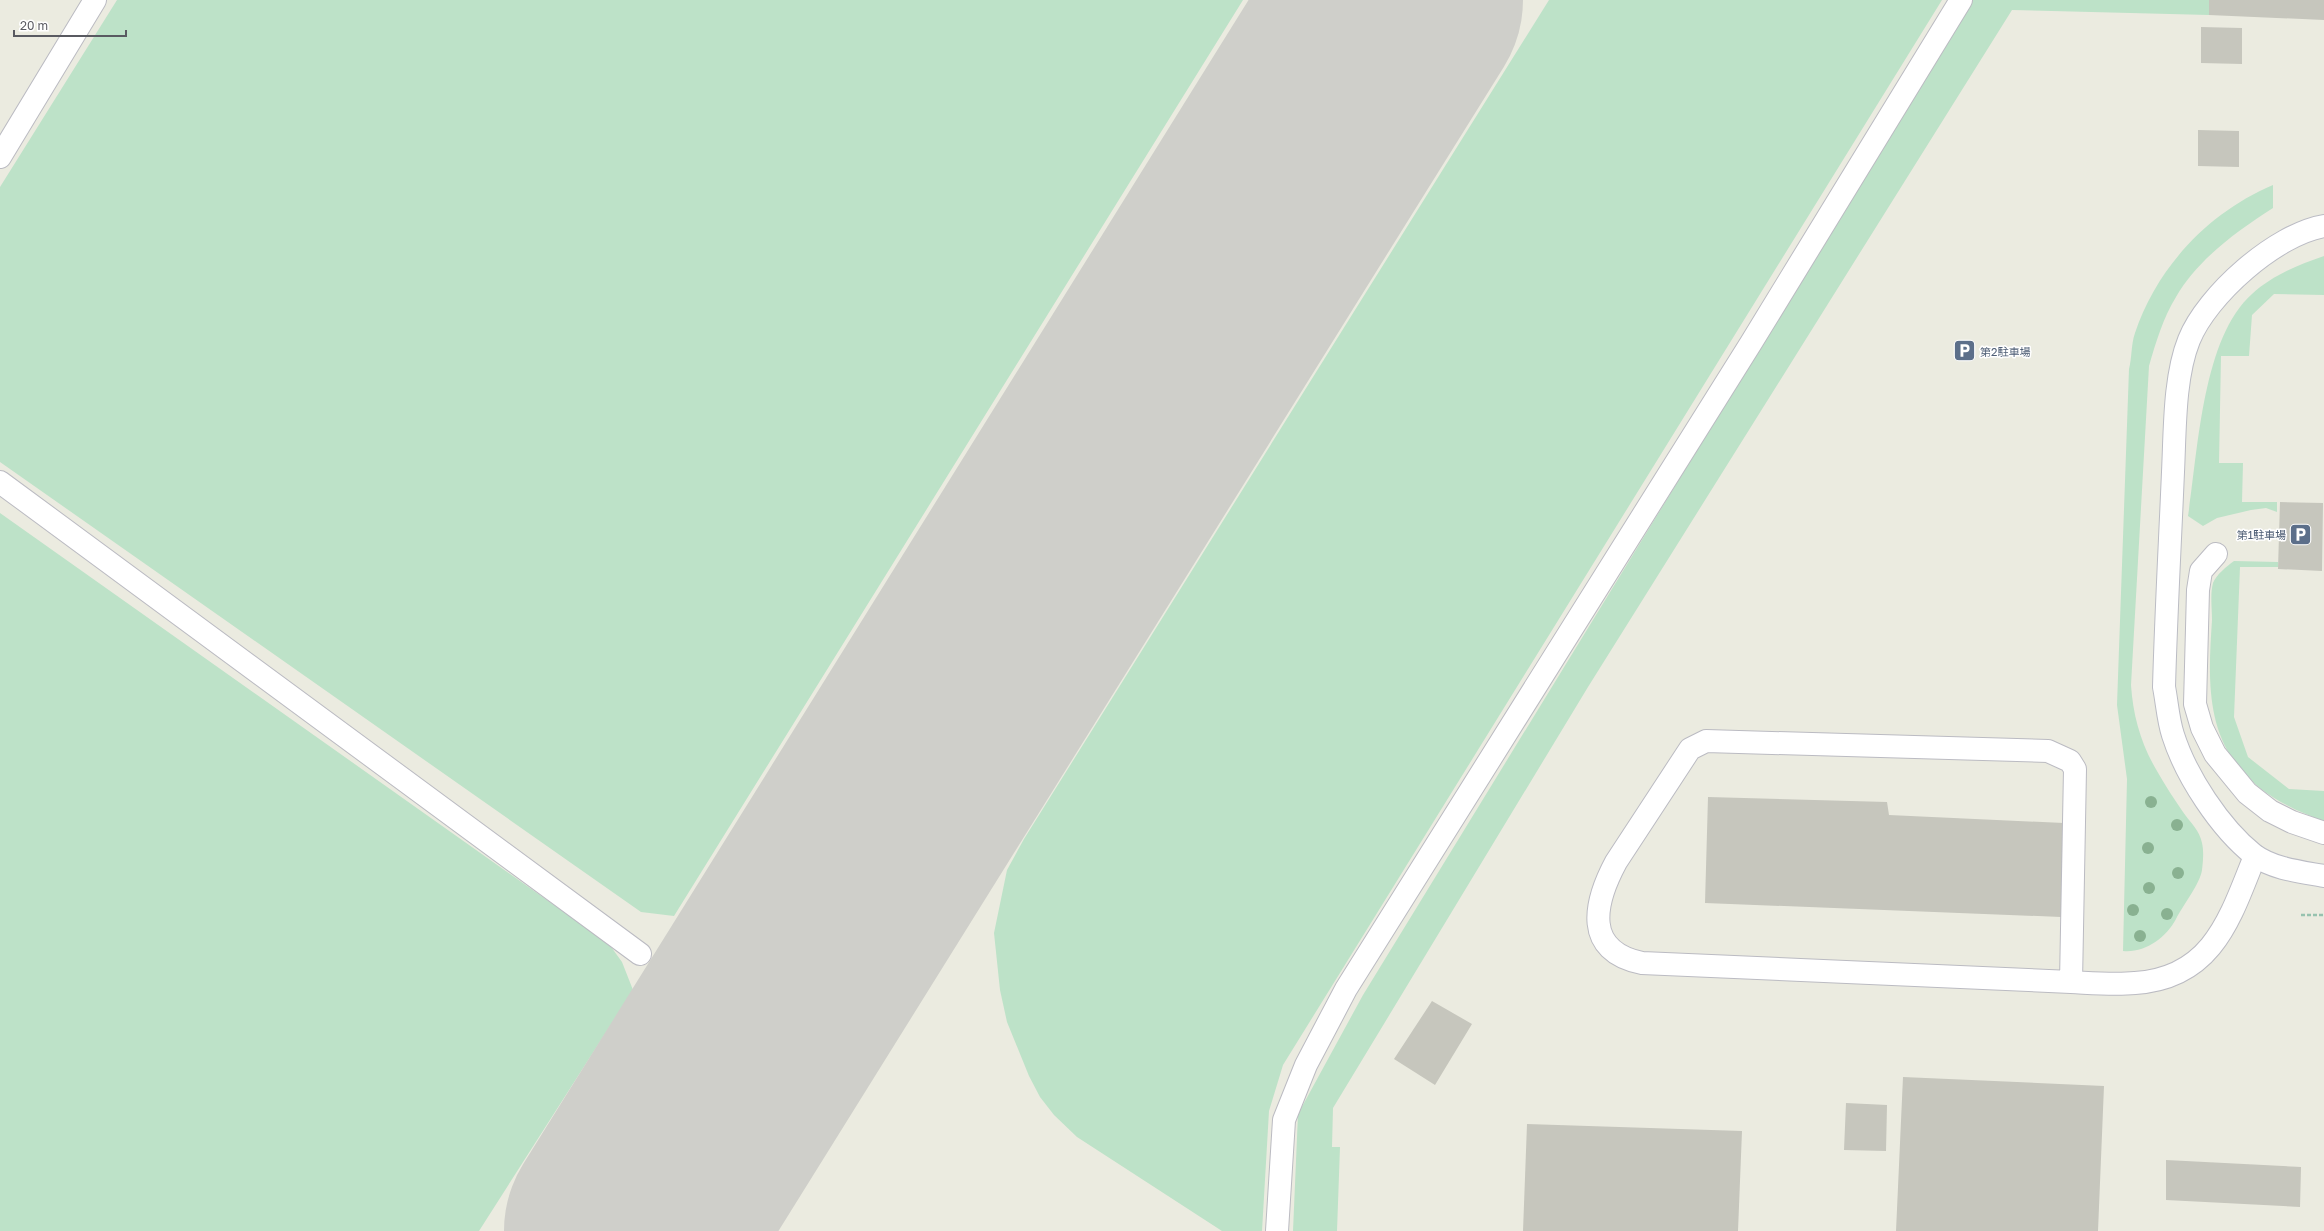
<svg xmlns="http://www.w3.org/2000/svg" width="2324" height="1231" viewBox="0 0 2324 1231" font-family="'Golos Text','Noto Sans JP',sans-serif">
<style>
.green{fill:#bde2c8}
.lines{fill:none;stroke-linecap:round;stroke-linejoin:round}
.runway{stroke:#cfcfca;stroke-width:252}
.building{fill:#c6c6bd}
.lane-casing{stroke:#bbbbc2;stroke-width:24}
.street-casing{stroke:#bbbbc2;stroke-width:24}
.secondary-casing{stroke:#bbbcc4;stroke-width:24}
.path{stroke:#97c2af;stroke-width:2.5;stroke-dasharray:4 2;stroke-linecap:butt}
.lane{stroke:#fff;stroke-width:22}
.street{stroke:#fff;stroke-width:22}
.secondary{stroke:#fff;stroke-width:22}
.tree{fill:#89b191}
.labels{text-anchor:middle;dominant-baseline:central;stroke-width:3;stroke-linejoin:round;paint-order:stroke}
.service-label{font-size:11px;fill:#4e5e75;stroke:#fff;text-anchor:start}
</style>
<rect width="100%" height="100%" fill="#ebebe0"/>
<path class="green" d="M117 0H1243L674 916 641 912 0 462V187Z
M1549 0H1942L1283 1065 1269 1111 1262 1231H1222L1077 1137 1054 1115 1040 1097 1029 1076 1007 1022 1000 990 994 933 1007 870 1024 839Z
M1973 0H2209V15L2012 10 1588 687 1333 1108 1332 1147H1340L1337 1231H1293L1298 1114 1363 995Z
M2273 185V208C2237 231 2198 259 2176 297 2163 318 2156 342 2149 366L2131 685C2133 716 2141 744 2157 771 2165 785 2174 799 2183 812 2190 822 2200 831 2202 843 2204 851 2203 862 2202 870 2200 884 2183 905 2176 919 2166 938 2145 953 2123 951L2127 779 2117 705 2129 369C2132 358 2131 344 2135 333 2157 267 2209 212 2273 185Z
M2324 256V295L2274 294 2252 315 2249 356H2221L2219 463H2243L2242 502H2277V512L2266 508 2251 510 2217 518 2203 526 2188 516C2198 453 2202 338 2252 294 2273 275 2298 265 2324 256Z
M0 513 609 944 622 962 633 990 479 1231H0Z
M2234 561 2278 562V567H2240L2234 717 2248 757 2289 789 2324 791V821C2290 809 2256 792 2234 761 2205 720 2209 667 2212 620 2212 609 2210 594 2213 583 2216 575 2227 566 2234 561Z"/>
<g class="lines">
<path class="runway" d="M630 1231 1397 0"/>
</g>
<path class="building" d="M2209 0H2324V20L2209 15Z
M2201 27 2242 28V64L2201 63Z
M2198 130 2239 131V167L2198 166Z
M2280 502 2323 503 2322 571 2278 569Z
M1708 797 1887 802 1889 815 2064 823 2061 917 1705 903Z
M1432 1001 1472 1024 1435 1085 1394 1059Z
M1903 1077 2104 1086 2098 1231H1896Z
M1846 1103 1887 1105 1886 1151 1844 1150Z
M1527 1124 1742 1131 1738 1231H1523Z
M2166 1160 2301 1167 2300 1207 2166 1200Z"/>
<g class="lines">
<defs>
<path id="lane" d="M0 157 95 0
M0 482 640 954
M2071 982 2075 769 2070 761 2048 751 1706 741 1690 749 1616 862C1594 903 1583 951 1642 963L2071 982C2092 983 2114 985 2135 983 2213 978 2230 918 2255 856
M1277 1231 1284 1120 1306 1065 1346 989 1751 343 1961 0"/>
<path id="street" d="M2216 554 2201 571 2198 590 2195 704 2202 728 2215 754 2247 793 2270 811 2292 822 2324 833"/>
<path id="secondary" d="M2324 226C2276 234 2207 295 2189 340 2174 377 2175 431 2173 472 2170 543 2166 615 2164 687 2167 702 2168 720 2173 735 2186 776 2220 828 2254 855 2273 869 2302 872 2324 876"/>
</defs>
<use href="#lane" class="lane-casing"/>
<use href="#street" class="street-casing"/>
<use href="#secondary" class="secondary-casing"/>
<path class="path" d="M2301 915H2324"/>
<use href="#lane" class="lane"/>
<use href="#street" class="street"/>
<use href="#secondary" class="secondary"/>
</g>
<g class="tree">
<circle cx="2151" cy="802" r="6"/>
<circle cx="2177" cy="825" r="6"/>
<circle cx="2148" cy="848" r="6"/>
<circle cx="2178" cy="873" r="6"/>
<circle cx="2149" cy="888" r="6"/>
<circle cx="2133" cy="910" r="6"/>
<circle cx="2167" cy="914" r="6"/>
<circle cx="2140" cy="936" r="6"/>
</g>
<defs>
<symbol id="parking-square" viewBox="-11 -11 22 22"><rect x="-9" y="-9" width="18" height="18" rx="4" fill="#5c6f8a" stroke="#fff"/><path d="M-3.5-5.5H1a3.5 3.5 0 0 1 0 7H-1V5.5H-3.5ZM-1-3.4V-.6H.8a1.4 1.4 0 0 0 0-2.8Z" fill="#fff"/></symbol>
</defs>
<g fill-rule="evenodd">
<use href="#parking-square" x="1952" y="338" width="25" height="25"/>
<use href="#parking-square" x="2288" y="522" width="25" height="25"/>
</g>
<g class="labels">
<g class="service-label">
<text x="1980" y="351">第2駐車場</text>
<text x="2286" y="534" text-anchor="end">第1駐車場</text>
</g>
</g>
<path d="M14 30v6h112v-6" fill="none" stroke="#595a61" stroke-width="2"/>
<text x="20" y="30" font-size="12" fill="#595a61" stroke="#ffffff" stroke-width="3" paint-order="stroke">20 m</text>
</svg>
